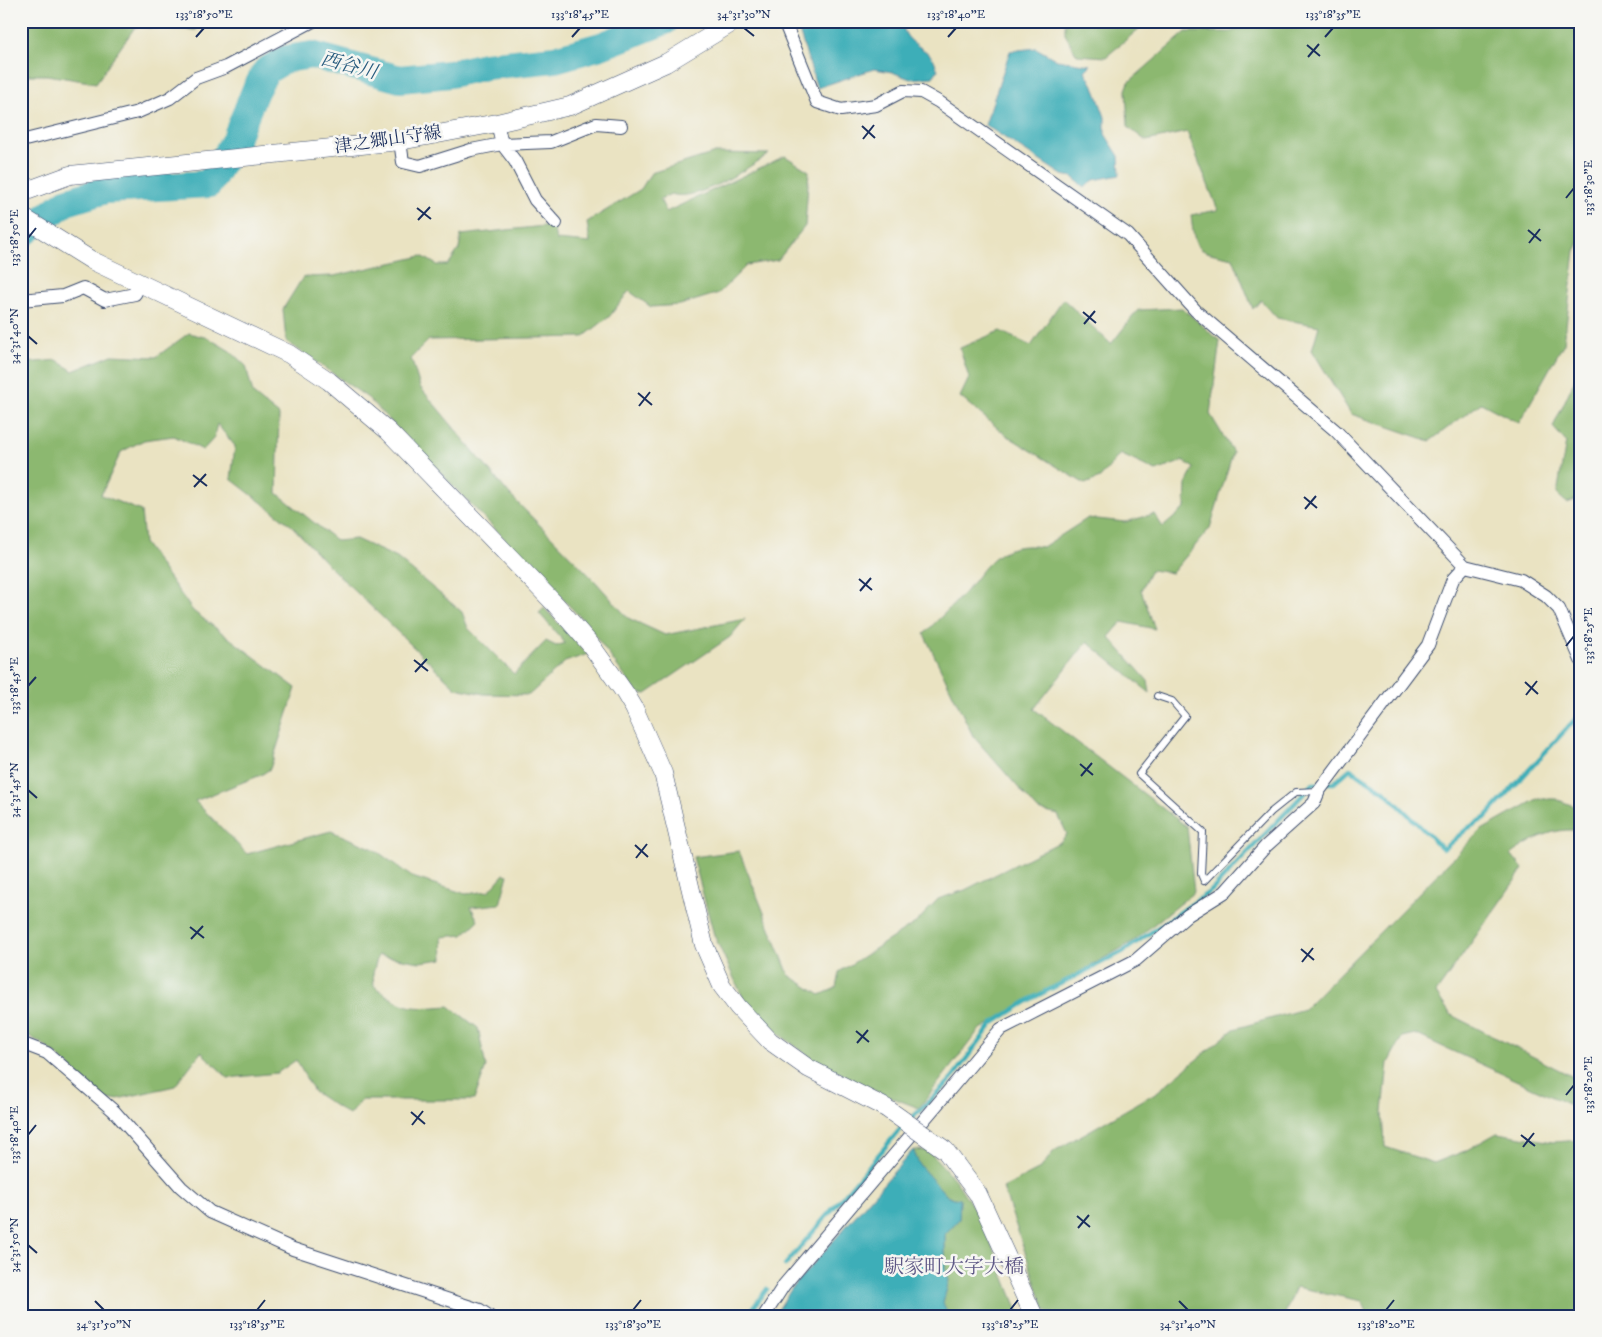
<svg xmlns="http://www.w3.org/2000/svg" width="1602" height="1337" viewBox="0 0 1602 1337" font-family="'IM FELL DW Pica','Noto Serif JP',serif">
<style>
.forest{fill:#8cb870;stroke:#547467}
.water{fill:#3daeb8;stroke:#2c6e8b}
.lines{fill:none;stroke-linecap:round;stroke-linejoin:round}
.stream{stroke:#3daeb8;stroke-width:4.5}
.river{stroke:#3daeb8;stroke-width:28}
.lane-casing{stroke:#3a4a6d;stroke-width:8}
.street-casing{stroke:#3a4a6d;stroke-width:14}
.secondary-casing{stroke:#3a4a6d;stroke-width:19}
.lane{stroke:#fff;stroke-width:6}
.street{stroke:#fff;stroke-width:12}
.secondary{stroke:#fff;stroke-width:18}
.secondary-bridge-casing{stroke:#3a4a6d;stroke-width:19;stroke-linecap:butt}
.secondary-bridge{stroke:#fff;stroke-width:18}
.ticks{fill:none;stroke:#1b2f5e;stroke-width:2}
.labels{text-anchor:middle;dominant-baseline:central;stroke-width:5;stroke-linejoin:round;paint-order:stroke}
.street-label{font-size:18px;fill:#1b2f5e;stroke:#f6f6f2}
.water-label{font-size:19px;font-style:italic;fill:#275b7e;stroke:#f6f6f2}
.quarter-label{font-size:20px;fill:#5e5886;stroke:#f6f6f2}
.neatline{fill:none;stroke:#1b2f5e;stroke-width:2}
.ticks-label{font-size:12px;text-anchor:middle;fill:#1b2f5e}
</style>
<rect width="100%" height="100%" fill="#f6f6f2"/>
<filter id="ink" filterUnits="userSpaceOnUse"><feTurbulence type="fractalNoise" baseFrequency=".02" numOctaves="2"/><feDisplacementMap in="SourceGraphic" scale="10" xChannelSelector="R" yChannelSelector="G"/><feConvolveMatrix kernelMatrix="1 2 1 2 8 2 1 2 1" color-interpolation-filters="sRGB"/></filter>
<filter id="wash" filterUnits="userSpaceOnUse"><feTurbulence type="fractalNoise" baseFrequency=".0096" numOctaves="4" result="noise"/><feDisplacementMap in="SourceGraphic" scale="20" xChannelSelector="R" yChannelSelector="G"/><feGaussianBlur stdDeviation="1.12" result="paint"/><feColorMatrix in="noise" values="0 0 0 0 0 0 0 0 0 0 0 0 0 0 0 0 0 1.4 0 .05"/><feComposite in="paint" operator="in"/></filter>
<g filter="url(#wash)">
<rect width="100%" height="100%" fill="#eae3c2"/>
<path class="forest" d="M21 21H203L196 30 135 27 96 83 47 75H21Z
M1065 21H1148L1106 57 1077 55 1065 34Z
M1272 21H1581V239L1575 251 1564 343 1519 423 1481 403 1430 441 1351 414 1312 350 1319 326 1277 318 1261 300 1253 309 1233 258C1197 250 1195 254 1191 215L1218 210 1187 132 1146 141 1128 127 1126 90 1129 82 1186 32H1229Z
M715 153 769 154C748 168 696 203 671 194L660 199 666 212 785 156 809 171 805 226 778 260 747 265 719 293 680 305 651 307 629 291 609 317 583 337 429 340 411 358 420 387 509 494 594 580 628 618 665 635 745 619 730 637 646 694 637 693 586 623 368 398 286 341 283 309 303 277 334 276 422 256 437 265H448L459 249 461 235 553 225 556 240 590 243 587 222 641 189 651 173Z
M1063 299 1111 344 1138 310 1182 308 1220 341 1210 414 1233 452 1210 528 1172 573 1151 570 1141 590 1155 629 1122 622 1109 637 1148 681 1150 693 1087 642 1034 709 1187 827 1194 892 1132 942 979 1030 919 1108 875 1091 814 1060 779 1034 744 1000 714 935 693 857 739 851 789 975 820 995 836 988 839 972 917 922 938 899 965 890 1060 842 1067 834 1058 815 1038 810 973 736 924 634C937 620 952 607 965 592 990 562 999 541 1043 547L1088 518 1125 522 1154 514 1163 527 1185 508 1186 484 1194 468 1183 461 1156 471 1120 454 1100 478 1085 484 1006 435 960 397 969 378 960 348 1000 331 1031 346Z
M189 333 208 338 230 351 246 366 253 394 279 415 277 493 337 541 356 539 397 558 462 612 468 628 514 674 546 641 556 646 565 643 539 613 544 608 588 654 565 662 529 695 484 694 456 688 329 566 292 526 231 479 235 446 217 424 214 438 203 450 174 436 144 440 121 452 101 495 141 511 144 543 193 611 296 688 270 769 261 775 195 801 247 854 331 831 374 849 412 877 466 894 489 891 504 874 508 875 500 904 471 907 478 921 463 935 442 937 443 959 420 962 378 955 373 973 374 986C405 1010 410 1009 449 1006L478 1028 486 1067 474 1100H361L349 1115 314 1092 296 1060 277 1073 228 1078 201 1052 175 1086 113 1100 103 1099C83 1080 46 1040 21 1033V667L24 663 25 645 21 644V368L25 363 57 360 73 371 112 355 156 357Z
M1581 366V498L1567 503 1557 494 1566 442 1553 427Z
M1537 799H1556L1581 809V831C1554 826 1532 840 1511 854L1523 869 1436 993 1451 1015 1581 1081V1110L1415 1034 1402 1037 1388 1063 1383 1112 1385 1147 1434 1163 1465 1151 1497 1133 1553 1142 1581 1140V1316H1369L1362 1301 1296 1287 1284 1316H1057L1045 1310 1003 1188 1040 1169 1054 1151 1157 1092 1234 1029 1304 1009 1480 831Z
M913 1150 929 1151 956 1181 982 1221 1020 1316H949L943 1303 949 1280 945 1269V1234L959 1219 960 1199 948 1197 920 1166Z"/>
<path class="water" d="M796 21H903C902 42 922 45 933 58 935 61 936 66 938 70L933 77 910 79 892 72 874 69 817 88Z
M1036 48 1057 60 1091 65 1085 71 1095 89 1105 117V134L1119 156 1120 175 1094 180 1084 187 1072 177 1062 175 985 125 1010 51Z
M913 1150 920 1166 948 1197 960 1199 959 1219 945 1234V1269L949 1280 943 1303 949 1316H774L792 1288Z"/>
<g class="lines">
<path class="stream" d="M1328 783H1334L1350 769 1384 791 1443 849 1468 828 1485 818 1581 713
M911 1119 949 1082 993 1023 1031 999 1124 951 1212 890 1313 784H1320
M785 1265 903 1126
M747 1316 767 1289"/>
<path class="river" d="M21 235 66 202 105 190 209 184 236 138 255 91 266 71 286 59 312 55 400 79 450 74 485 66 555 59 601 46 665 21"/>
</g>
</g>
<g filter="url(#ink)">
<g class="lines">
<defs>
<path id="lane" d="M1157 696 1172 701 1185 716 1139 774 1203 832 1201 874 1204 881 1271 812 1296 792 1319 791"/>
<path id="street" d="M784 21 817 102 841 110 876 105 903 91 921 92 939 102 1128 235 1196 311 1336 431 1465 566 1521 580 1546 596 1559 609 1581 660
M497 123 502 144 515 161 535 200 556 223
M21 141 138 112 170 98 196 78 226 67 313 21
M400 141 403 162 420 166 471 150 502 144 551 142 596 124 621 126
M21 300 63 296 83 288 105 300 135 294 141 283
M21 1043 47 1053 114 1111 181 1187 210 1212 293 1249 480 1310 489 1316
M764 1316 784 1285 1001 1029 1136 960 1188 915 1225 892 1266 846 1314 803 1319 791 1428 645 1453 579 1465 566"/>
<path id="secondary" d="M21 193 70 175 400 141 497 123 570 106 666 63 735 21
M21 216 91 260 289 354 329 381 388 431 556 605 590 644 625 693 634 708 663 773 704 945 722 986 738 1007 770 1041 808 1068 886 1108
M945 1150 978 1194 1034 1316"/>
</defs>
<use href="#lane" class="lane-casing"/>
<use href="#street" class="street-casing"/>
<use href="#secondary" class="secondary-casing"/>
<use href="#lane" class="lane"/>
<use href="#street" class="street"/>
<use href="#secondary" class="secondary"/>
<defs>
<path id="secondary-bridge" d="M886 1108 945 1150"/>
</defs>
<use href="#secondary-bridge" class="secondary-bridge-casing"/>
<use href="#secondary-bridge" class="secondary-bridge"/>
</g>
</g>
<path class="ticks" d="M744 28 754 36M196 37 204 28M572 37 580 28M948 37 956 28M1325 37 1333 28M1307 45 1320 56M1308 57 1319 44M862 126 875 138M863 139 874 125M1566 198 1574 188M417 208 431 219M418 220 430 207M1528 230 1541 241M28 238 36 228M1529 243 1540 229M1083 312 1096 323M1084 324 1095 311M28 336 37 344M638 393 652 405M639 406 650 392M193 475 207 486M194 487 206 474M1304 497 1317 508M1305 509 1316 496M859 579 872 590M860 591 871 578M1566 646 1574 636M414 660 428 671M415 672 427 659M1525 682 1538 694M28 686 36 677M1526 695 1537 681M1080 764 1093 775M1081 776 1092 763M28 790 37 798M635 845 648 857M636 858 647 844M190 927 204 938M191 939 203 926M1301 949 1314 960M1302 962 1313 948M856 1031 869 1042M857 1043 868 1030M1566 1095 1574 1085M411 1112 425 1124M412 1125 423 1111M28 1135 36 1125M1521 1135 1535 1146M1523 1147 1534 1133M1077 1216 1090 1227M1078 1228 1089 1215M28 1245 37 1253M95 1301 104 1310M1179 1301 1188 1310M257 1310 265 1300M633 1310 641 1300M1010 1310 1018 1300M1386 1310 1394 1300"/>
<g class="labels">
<g class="street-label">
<text transform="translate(388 140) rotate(-8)">津之郷山守線</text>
</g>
<g class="water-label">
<text transform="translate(349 66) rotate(15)">西谷川</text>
</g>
<g class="quarter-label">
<text x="954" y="1267">駅家町大字大橋</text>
</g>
</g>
<rect width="1602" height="1337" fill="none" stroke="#f6f6f2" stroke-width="55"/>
<rect x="28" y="28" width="1546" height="1282" class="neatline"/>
<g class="ticks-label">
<text x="204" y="18">133°18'50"E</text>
<text x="580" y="18">133°18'45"E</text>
<text x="744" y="18">34°31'30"N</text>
<text x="956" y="18">133°18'40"E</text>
<text x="1333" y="18">133°18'35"E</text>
<text transform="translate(1588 188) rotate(-90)" y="4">133°18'30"E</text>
<text transform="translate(14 238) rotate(-90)" y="4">133°18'50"E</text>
<text transform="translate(14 336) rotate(-90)" y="4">34°31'40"N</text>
<text transform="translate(1588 636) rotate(-90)" y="4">133°18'25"E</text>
<text transform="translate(14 686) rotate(-90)" y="4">133°18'45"E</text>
<text transform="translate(14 790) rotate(-90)" y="4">34°31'45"N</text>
<text transform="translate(1588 1085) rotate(-90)" y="4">133°18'20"E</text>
<text transform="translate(14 1135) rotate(-90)" y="4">133°18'40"E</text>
<text transform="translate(14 1245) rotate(-90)" y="4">34°31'50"N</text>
<text x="104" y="1328">34°31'50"N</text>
<text x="257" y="1328">133°18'35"E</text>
<text x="633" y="1328">133°18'30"E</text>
<text x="1010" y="1328">133°18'25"E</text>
<text x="1188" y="1328">34°31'40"N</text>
<text x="1386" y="1328">133°18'20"E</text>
</g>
</svg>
